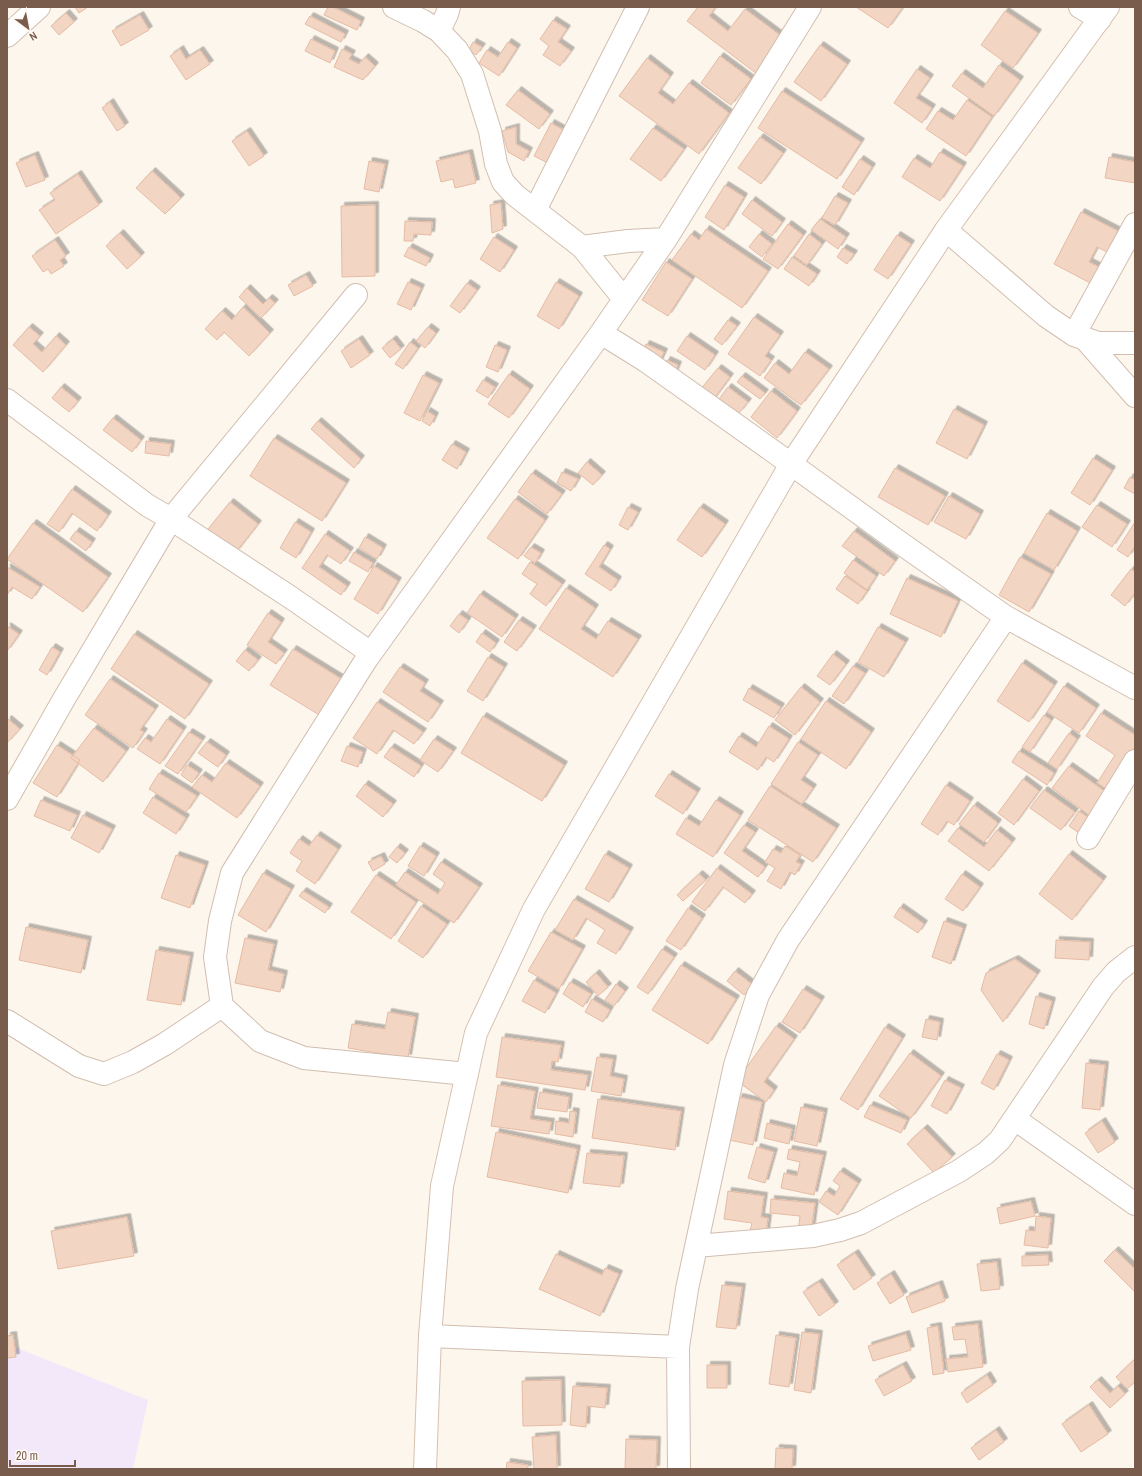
<svg xmlns="http://www.w3.org/2000/svg" width="1142" height="1476" viewBox="0 0 1142 1476" font-family="'Archivo Narrow',sans-serif">
<style>
.education{fill:#f3e8fa}
.building{fill:#f3d5c3;stroke:#e6bba3;filter:url(#shadow)}
.lines{fill:none;stroke-linecap:round;stroke-linejoin:round}
.street-casing{stroke:#d1beb0;stroke-width:24}
.secondary-casing{stroke:#d6c0b0;stroke-width:24}
.street{stroke:#fff;stroke-width:22}
.secondary{stroke:#fff;stroke-width:22}
</style>
<defs>
<filter id="shadow"><feDropShadow dx="3.5" dy="-3.5" stdDeviation="0" flood-color="#0004"/></filter>
</defs>
<rect width="100%" height="100%" fill="#fdf6ec"/>
<path class="education" d="M7 1344 148 1400 133 1469H7Z"/>
<path class="building" d="M75 7H88L79 13Z
M328 7H333L361 21 357 30 324 15Z
M698 7H716L709 16 728 31 745 9 784 38 757 74 687 21Z
M856 7H903L888 28Z
M1005 11 1038 33 1013 68 981 45Z
M66 13 74 22 59 35 51 26Z
M140 15 149 30 121 46 112 31Z
M310 16 345 34 341 42 305 24Z
M553 20 567 29 558 42 571 51 560 66 543 55 549 46 540 39Z
M311 39 335 51 330 63 305 51Z
M473 42 482 47 476 55 469 50Z
M508 42 517 48 499 76 479 63 487 50 498 57Z
M820 45 847 64 821 101 794 82Z
M180 49 186 59 200 50 210 64 186 80 170 56Z
M342 49 352 54 349 59 359 64 365 57 375 66 363 80 334 67Z
M720 56 751 79 731 105 701 83Z
M647 58 670 76 658 93 673 104 689 83 729 113 699 154 619 96Z
M999 65 1020 80 994 116 952 86 962 73 983 88Z
M917 69 930 78 916 98 932 108 922 123 894 103Z
M518 90 550 114 539 129 506 105Z
M782 91 861 142 837 179 758 128Z
M967 100 992 117 966 156 926 129 938 111 953 120Z
M110 102 125 126 117 131 102 108Z
M551 123 567 132 550 164 534 156Z
M516 127V144L529 151 524 161 508 152 502 131Z
M653 128 684 149 661 181 630 159Z
M247 131 264 156 249 166 232 141Z
M760 137 783 153 761 184 738 168Z
M940 152 963 166 940 201 902 177 914 158 930 168Z
M469 153 476 183 455 188 453 179 441 182 436 161Z
M35 155 45 180 26 187 16 163Z
M1109 157 1135 162V183L1105 178Z
M860 159 872 167 854 195 842 187Z
M369 161 385 164 379 192 364 189Z
M152 171 181 198 165 214 136 188Z
M78 174 99 205 56 234 39 210 55 200 50 193Z
M725 185 744 197 724 230 705 217Z
M835 196 848 203 835 225 822 218Z
M752 200 782 222 772 236 742 214Z
M501 203 503 229 492 233 490 205Z
M375 205V276L342 277 341 206Z
M1081 212 1118 231 1107 252 1097 247 1089 262 1101 268 1092 284 1054 264Z
M820 219 846 237 838 249 811 230Z
M405 221 432 222 431 235 414 234 413 241H404Z
M788 224 803 235 778 269 763 259Z
M706 229 768 271 742 308 672 260 691 234 699 240Z
M120 233 141 256 127 269 106 246Z
M759 234 772 244 762 257 749 247Z
M809 234 822 244 807 265 794 256Z
M897 235 911 244 888 279 874 270Z
M494 237 514 250 500 272 480 259Z
M55 240 66 256 60 260 64 266 51 274 48 269 43 272 32 256Z
M409 247 430 258 426 266 404 256Z
M843 248 854 254 847 264 837 257Z
M792 257 817 274 809 286 784 269Z
M666 262 692 279 668 316 642 300Z
M306 275 313 286 294 296 288 285Z
M408 282 421 288 411 310 397 304Z
M556 282 579 296 559 329 537 316Z
M467 283 477 290 460 313 450 306Z
M247 288 263 304 269 298 275 303 261 318 239 297Z
M243 307 270 333 249 356 224 332 217 340 205 329 222 311 232 320Z
M754 317 780 335 765 356 771 360 760 376 728 354Z
M728 320 737 326 722 345 714 339Z
M29 327 40 336 33 344 42 352 56 336 66 345 43 372 13 345Z
M428 327 436 333 425 348 416 341Z
M687 336 715 355 705 370 677 351Z
M359 339 370 355 351 368 341 351Z
M393 339 401 349 390 358 382 348Z
M410 342 418 348 403 369 395 364Z
M646 344 664 352 659 363 641 354Z
M495 345 507 350 498 372 486 367Z
M805 352 829 369 801 405 764 378 775 363 789 374Z
M667 360 678 365 673 377 661 371Z
M718 368 730 377 713 400 700 390Z
M509 374 530 389 509 418 488 404Z
M423 375 439 383 420 421 404 413Z
M742 376 765 393 760 399 737 382Z
M483 380 495 387 488 398 476 391Z
M61 387 78 401 69 412 52 398Z
M728 387 748 402 739 413 719 399Z
M771 391 797 411 777 438 751 417Z
M954 409 984 425 967 459 936 443Z
M427 411 435 416 430 426 422 421Z
M113 418 141 440 132 452 103 430Z
M318 421 361 459 354 468 311 429Z
M274 438 346 483 322 521 250 476Z
M146 441 171 444 169 456 145 453Z
M452 444 466 452 457 469 442 460Z
M1093 458 1112 470 1090 505 1071 493Z
M587 462 602 475 593 485 578 473Z
M895 468 945 496 928 525 878 497Z
M562 472 578 479 571 491 557 483Z
M532 473 562 494 547 514 518 492Z
M1130 477 1135 480V494L1124 488Z
M72 489 108 515 97 531 72 513 59 532 47 524Z
M949 496 980 514 966 539 934 522Z
M515 499 545 520 518 559 487 538Z
M230 502 258 524 236 552 208 529Z
M1097 505 1127 524 1112 547 1082 527Z
M628 507 638 512 628 530 619 525Z
M700 507 725 524 702 557 677 540Z
M1047 513 1077 531 1054 570 1024 553Z
M295 522 311 532 296 558 280 548Z
M1135 522V546L1128 557 1117 550Z
M33 523 108 577 83 612 7 559Z
M76 531 92 542 86 551 70 539Z
M854 531 895 561 884 576 842 546Z
M325 534 350 551 341 564 327 555 319 567 347 586 341 595 302 568Z
M365 537 383 548 377 559 359 548Z
M604 545 610 549 599 567 618 580 611 591 585 574Z
M531 547 541 553 535 563 524 556Z
M354 552 373 563 368 572 349 561Z
M1020 557 1051 574 1029 612 999 595Z
M853 560 876 576 867 590 844 573Z
M530 562 562 584 546 606 530 594 537 584 522 574Z
M374 566 398 581 378 614 354 599Z
M7 567 40 587 32 599 12 587 7 595Z
M1131 569 1135 572V593L1125 606 1111 595Z
M845 576 867 591 858 604 836 589Z
M907 578 958 601 941 637 890 614Z
M566 588 595 608 581 629 596 639 608 621 638 639 613 677 539 629Z
M480 594 515 618 502 637 467 613Z
M268 613 281 622 268 642 284 653 276 664 247 645Z
M459 614 468 620 459 633 450 626Z
M519 620 533 629 517 651 504 642Z
M7 626 19 634 7 651Z
M878 627 905 642 884 677 858 662Z
M482 633 496 643 490 652 476 642Z
M134 634 209 684 185 719 111 669Z
M52 647 60 652 47 675 39 670Z
M293 649 348 683 326 719 270 685Z
M245 650 258 660 249 671 236 661Z
M833 654 846 664 830 685 817 676Z
M488 657 504 667 483 701 467 691Z
M1022 663 1054 685 1029 722 997 701Z
M853 666 865 673 844 704 832 696Z
M400 667 425 683 420 691 440 704 428 722 383 692Z
M110 679 155 709 140 730 144 732 133 748 85 715Z
M1064 686 1096 708 1079 733 1047 712Z
M801 687 820 702 795 735 775 720Z
M749 688 781 707 774 718 743 700Z
M826 701 871 732 846 769 801 739Z
M377 702 423 732 414 744 393 730 377 754 353 738Z
M1101 713 1135 735V747L1107 789 1097 783 1115 755 1086 736Z
M1044 715 1051 720 1030 752 1022 747Z
M483 716 564 765 542 801 461 753Z
M8 719 20 729 7 743V720Z
M167 719 183 730 160 764 137 749 145 738 151 742Z
M769 726 789 739 774 762 766 757 758 770 729 752 739 736 756 747Z
M94 728 126 751 103 782 71 758Z
M189 732 202 740 178 774 165 766Z
M1069 733 1077 739 1057 769 1048 763Z
M434 739 453 751 438 772 420 760Z
M207 742 226 755 218 767 198 753Z
M798 742 818 755 801 780 813 788 802 804 771 784Z
M57 745 80 760 57 797 33 783Z
M347 746 363 752 358 767 341 761Z
M391 747 421 766 414 777 384 757Z
M1019 751 1054 773 1047 785 1012 762Z
M226 763 260 786 237 818 192 787 202 775 212 782Z
M187 765 199 773 192 783 181 775Z
M1069 766 1106 792 1089 815 1052 788Z
M159 773 197 796 186 812 149 789Z
M669 774 697 792 683 814 655 796Z
M1023 779 1039 791 1014 825 998 813Z
M365 784 393 804 383 817 356 796Z
M946 785 970 801 954 825 947 821 938 835 921 824Z
M770 786 836 828 813 862 748 820Z
M1044 790 1075 812 1061 830 1030 808Z
M153 797 186 818 176 834 143 813Z
M41 800 77 815 70 831 34 816Z
M716 800 740 815 713 857 676 834 686 818 699 826Z
M974 805 998 823 984 842 959 824Z
M1079 811 1089 818 1079 833 1069 826Z
M83 815 112 829 99 853 71 838Z
M744 825 755 832 742 851 765 867 758 877 724 853Z
M958 828 984 847 997 830 1012 842 989 871 948 841Z
M317 835 338 849 315 884 296 871 302 861 290 853 299 839 309 846Z
M420 846 436 856 424 876 408 866Z
M785 846 800 855 796 862 801 864 795 875 790 872 781 889 767 881 775 868 765 862 773 849 781 853Z
M397 847 405 853 397 863 389 857Z
M605 854 629 868 609 902 585 889Z
M1069 854 1103 880 1072 920 1039 894Z
M176 855 205 865 190 908 161 898Z
M381 856 385 864 373 871 368 862Z
M441 862 479 887 454 923 396 885 405 872 438 894 445 883 433 874Z
M717 868 752 894 745 903 723 887 705 911 692 902Z
M263 873 291 889 266 932 238 915Z
M699 874 706 880 683 901 677 895Z
M962 874 980 887 963 911 945 899Z
M376 875 416 902 391 939 351 912Z
M303 891 329 907 325 913 299 896Z
M574 899 630 931 616 954 597 943 605 930 586 918 573 940 555 930Z
M421 906 447 924 423 958 398 941Z
M900 907 924 924 918 933 894 917Z
M688 908 702 918 681 950 666 941Z
M944 921 963 928 951 964 932 957Z
M26 927 88 940 81 973 19 960Z
M551 932 582 949 559 989 528 971Z
M245 938 274 944 268 970 284 974 280 992 235 983Z
M1056 940 1090 942 1089 960 1055 958Z
M662 949 674 957 648 994 637 987Z
M156 950 190 956 181 1005 147 1000Z
M1015 959 1037 974 1003 1022 981 990 986 973Z
M681 965 736 999 708 1044 652 1010Z
M735 971 753 985 744 995 727 981Z
M596 973 608 987 598 996 586 982Z
M534 980 556 993 545 1013 522 1001Z
M570 982 591 994 583 1007 563 994Z
M616 984 625 991 614 1006 605 1000Z
M803 989 821 1000 800 1033 782 1022Z
M1036 996 1052 1001 1044 1029 1029 1024Z
M592 999 610 1010 603 1022 585 1012Z
M388 1012 415 1017 408 1058 348 1048 352 1024 385 1029Z
M926 1019 940 1022 937 1040 922 1037Z
M776 1026 794 1039 764 1082 774 1090 766 1102 737 1081Z
M885 1027 902 1038 858 1110 840 1099Z
M502 1037 561 1045 558 1062 552 1061 551 1070 588 1075 585 1090 496 1077Z
M910 1053 941 1076 911 1118 879 1096Z
M997 1054 1009 1060 994 1090 981 1083Z
M597 1057 613 1059 610 1076 624 1079 621 1096 591 1091Z
M1086 1063 1105 1065 1100 1110 1082 1108Z
M945 1080 961 1088 947 1114 931 1106Z
M498 1085 535 1091 530 1119 551 1122 549 1134 491 1126Z
M540 1092 569 1097 567 1112 537 1108Z
M739 1097 762 1102 753 1145 729 1140Z
M598 1099 681 1111 675 1150 592 1138Z
M870 1105 907 1120 901 1133 864 1117Z
M801 1107 824 1112 817 1146 794 1141Z
M570 1111 576 1112 573 1137 555 1134 556 1121 569 1123Z
M1102 1121 1115 1142 1098 1153 1085 1133Z
M767 1123 792 1129 789 1144 764 1138Z
M924 1128 952 1157 934 1173 907 1144Z
M496 1132 577 1149 568 1193 487 1177Z
M757 1147 774 1152 765 1183 748 1178Z
M789 1149 823 1155 814 1195 781 1188 784 1173 797 1176 800 1162 787 1159Z
M587 1153 624 1156 620 1187 583 1183Z
M840 1171 858 1183 838 1215 819 1202 826 1191 834 1196 840 1186 833 1181Z
M728 1191 764 1196 761 1217 768 1218 766 1233 750 1231 752 1223 724 1219Z
M771 1199 815 1203 811 1232 798 1231 800 1216 770 1213Z
M1031 1201 1035 1216 1000 1224 997 1208Z
M1036 1216 1051 1218 1048 1248 1024 1245 1026 1230 1035 1231Z
M127 1217 134 1256 58 1269 51 1231Z
M1115 1250 1135 1269V1292L1104 1261Z
M855 1253 872 1278 854 1290 837 1265Z
M556 1254 602 1275 605 1268 619 1274 600 1316 539 1289Z
M1048 1255 1049 1265 1022 1266V1256Z
M997 1262 1000 1289 981 1291 977 1264Z
M891 1274 904 1295 890 1304 877 1283Z
M819 1282 835 1305 819 1316 803 1292Z
M939 1284 945 1301 912 1313 906 1297Z
M722 1285 742 1287 736 1329 716 1327Z
M978 1324 983 1367 948 1372 946 1359 968 1357 965 1339 954 1340 952 1327Z
M938 1326 944 1373 933 1375 927 1328Z
M802 1332 819 1334 811 1393 794 1390Z
M906 1334 911 1350 873 1361 868 1346Z
M13 1335 16 1357 7 1358V1336Z
M776 1335 796 1338 789 1387 769 1384Z
M1135 1359V1382L1127 1389 1116 1377Z
M707 1365H727V1388H707Z
M903 1365 912 1381 884 1396 875 1380Z
M987 1375 993 1385 967 1403 961 1393Z
M561 1380 562 1425 523 1426 522 1381Z
M1098 1380 1110 1393 1118 1386 1125 1394 1110 1408 1090 1387Z
M573 1386 607 1388 605 1408 587 1406 586 1427 570 1425Z
M1089 1405 1108 1434 1081 1452 1062 1424Z
M996 1430 1004 1442 979 1460 971 1448Z
M556 1435 557 1469H534L532 1437Z
M626 1439 657 1440 656 1469H625Z
M776 1448 793 1449 792 1469H775Z
M507 1462 528 1465V1469H506Z"/>
<g class="lines">
<defs>
<path id="street" d="M394 7 423 21 439 31 457 50 472 74 490 131 496 164 503 182 515 195 582 247 624 299
M1080 7 1100 19
M439 31 447 14 449 7
M7 36 39 7
M535 210 638 7
M946 230 1046 316 1074 335 1098 343H1135
M582 247 628 241 666 239
M601 333 646 361 791 464 899 542 1006 617 1135 688
M1074 335 1135 224
M1085 339 1135 396
M7 400 147 505 171 519 290 597 371 653
M7 799 64 699 171 519 356 295
M1088 838 1135 761
M7 1021 79 1066 104 1074 133 1062 165 1044 222 1006
M467 1074 304 1058 260 1041 222 1006 215 957 220 921 232 873 366 660 601 333 666 239 810 7
M1015 1119 1135 1204
M696 1246 813 1236 840 1230 861 1223 959 1171 986 1153 1000 1140 1103 987 1116 972 1135 957
M430 1336 678 1347
M679 1469 678 1347 687 1289 735 1065 758 995 788 940 1006 617"/>
<path id="secondary" d="M425 1469 430 1336 442 1186 476 1033 534 909 791 464 946 230 1108 7"/>
</defs>
<use href="#street" class="street-casing"/>
<use href="#secondary" class="secondary-casing"/>
<use href="#street" class="street"/>
<use href="#secondary" class="secondary"/>
</g>
<rect width="1142" height="1476" fill="none" stroke="#7a5c4d" stroke-width="16"/>
<g transform="translate(28 28) rotate(148)" stroke="#fffaf3" stroke-width="3" paint-order="stroke">
<path d="M0-3L7 15L0 10L-7 15Z" fill="#7a5c4d"/>
<text y="-6" font-size="11" font-weight="bold" text-anchor="middle" fill="#7a5c4d">N</text>
</g>
<path d="M10 1460v6h65v-6" fill="none" stroke="#7a5c4d" stroke-width="2"/>
<text x="16" y="1460" font-size="12" fill="#7a5c4d" stroke="#fffaf3" stroke-width="3" paint-order="stroke">20 m</text>
</svg>
